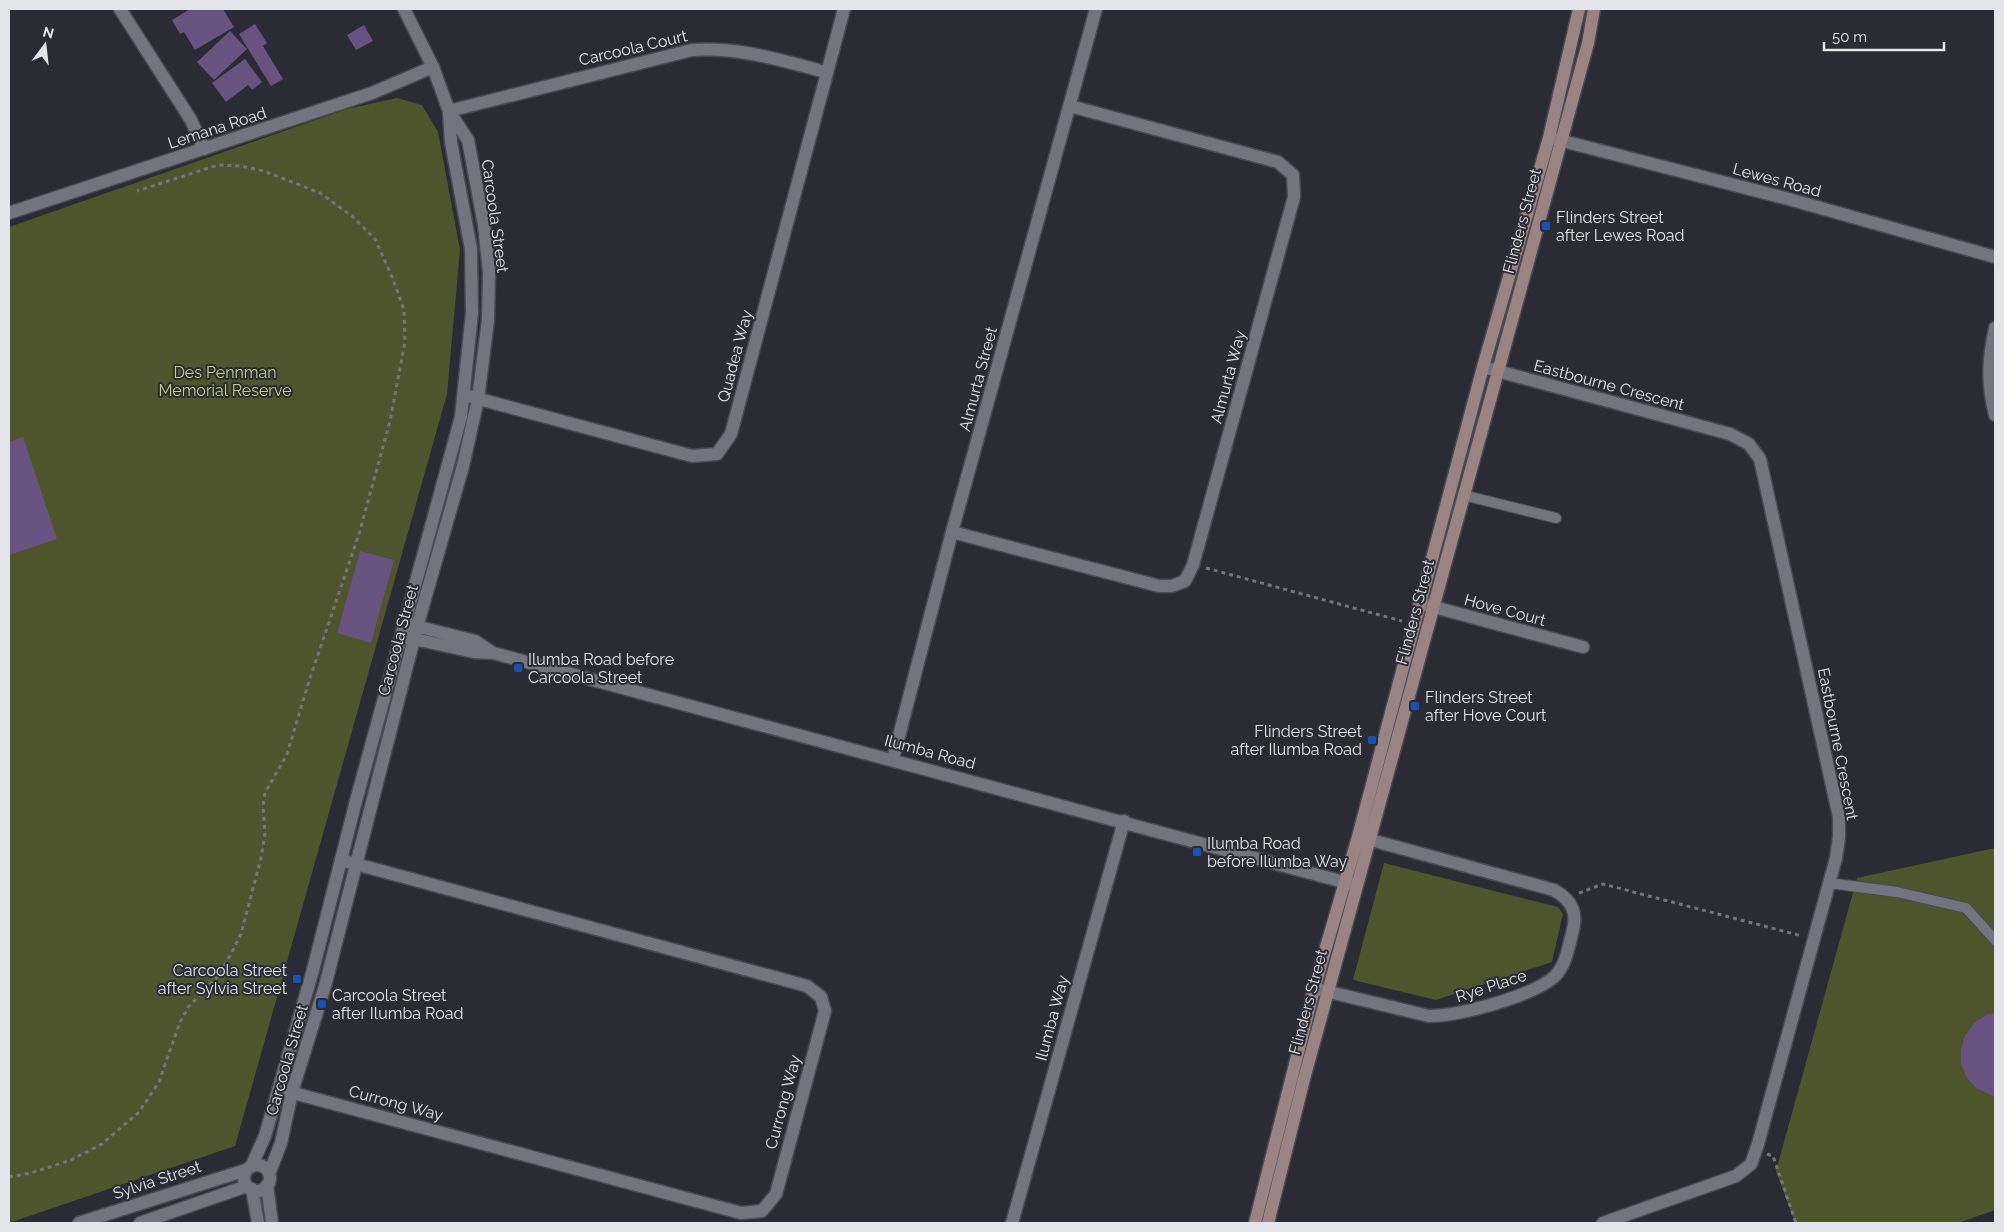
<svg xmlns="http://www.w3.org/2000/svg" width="2004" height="1232" viewBox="0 0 2004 1232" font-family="Raleway,sans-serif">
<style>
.green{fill:#4e542b}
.building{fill:#68527f}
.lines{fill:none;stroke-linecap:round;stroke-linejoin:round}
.service-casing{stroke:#4a4953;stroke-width:12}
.minor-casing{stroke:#4a4953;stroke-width:15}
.tertiary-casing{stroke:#4a4953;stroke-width:15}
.secondary-casing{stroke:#4a4953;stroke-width:15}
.path{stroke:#74747d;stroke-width:3;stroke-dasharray:4 4;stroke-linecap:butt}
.service{stroke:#747480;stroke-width:10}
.minor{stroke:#747480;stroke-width:12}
.tertiary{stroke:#747480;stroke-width:12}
.secondary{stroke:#998383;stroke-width:12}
.transit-dot{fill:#1a4fb4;stroke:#2b2b35;stroke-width:2}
.labels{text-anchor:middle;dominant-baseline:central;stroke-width:4;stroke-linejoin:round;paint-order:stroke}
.street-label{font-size:16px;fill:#e4e4eb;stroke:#2b2b35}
.poi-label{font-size:16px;fill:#e4e4eb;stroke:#2b2b35;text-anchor:start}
.park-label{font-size:16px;fill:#c3cf7e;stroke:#2b2b35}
</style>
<rect width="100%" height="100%" fill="#2b2b35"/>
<path class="green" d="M397 98 422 105 438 132 460 250 447 394 235 1146 9 1223V227L347 109Z
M1995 848V1210L1958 1223H1795L1776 1171 1857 878Z
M1384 863 1558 907 1563 914 1552 962 1436 1000 1353 980Z"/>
<path class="building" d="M190 9H223L234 27 195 50 184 32 180 34 172 20Z
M255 24 267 43 263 46 283 79 271 86 239 34Z
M364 25 373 41 356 50 347 35Z
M230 31 247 49 214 80 197 62Z
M245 59 262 82 252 90 248 85 226 102 212 83Z
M23 437 57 539 9 555V442Z
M360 551 394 560 371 643 337 633Z
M1995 1013V1097L1976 1088 1967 1078 1961 1064V1049L1965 1035 1974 1023 1986 1015Z"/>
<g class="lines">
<defs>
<path id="service" d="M1463 495 1556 518
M1829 883 1897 892 1966 908 1995 940"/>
<path id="minor" d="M120 9 191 120 204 149
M449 111 692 50C741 47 779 60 826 72
M1551 138 1785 198 1995 257
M9 213 372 93 433 67
M1995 328C1988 361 1987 382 1995 415
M1483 367 1730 434 1749 444 1760 459 1839 817V837L1836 858 1758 1144 1751 1164 1736 1176 1603 1223
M464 395 692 456 717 454 731 434 844 9
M952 532 1159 586H1172L1185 581 1193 565 1294 197 1293 175 1278 162 1070 106
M1419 603 1583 647
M407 624 475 641 493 653
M405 637 474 652 493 653 1355 885
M893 759 952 532 1096 9
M1317 989 1429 1016C1459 1016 1534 996 1555 976 1566 965 1568 948 1572 934 1578 913 1573 901 1554 890L1360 837
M282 1090 741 1213 762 1211 776 1194 825 1011 821 997 807 986 341 860
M79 1223 246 1170
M140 1223 247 1186
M1012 1223 1124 821"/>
<path id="tertiary" d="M244 1178a13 13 0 1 1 26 0a13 13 0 1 1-26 0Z
M251 1167 265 1136 313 970 356 801 461 417 472 313 471 249 451 142 449 113
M269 1174 281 1143 292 1092 325 986 417 627 463 466 478 399 488 320 489 272 484 225 468 140 449 111 433 67 404 9
M267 1185 272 1223
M252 1189 258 1223"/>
<path id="secondary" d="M1255 1223 1314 989 1358 837 1483 367 1549 138 1579 9
M1268 1223 1304 1079 1588 43 1594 9"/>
</defs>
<use href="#service" class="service-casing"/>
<use href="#minor" class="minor-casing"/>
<use href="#tertiary" class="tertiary-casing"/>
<use href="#secondary" class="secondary-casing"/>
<path class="path" d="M1206 568 1402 621
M1579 893 1603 884 1802 936
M1767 1154 1773 1156 1796 1223
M9 1177 31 1173 71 1160 102 1144 139 1112 159 1082 180 1022 189 1006 219 975 233 950 241 934 261 858 265 834 263 806 265 793 287 754 310 678 359 534 390 421 405 342 404 310 393 279 375 239 352 216 320 193 264 171 241 166 218 165 137 191"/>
<use href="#service" class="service"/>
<use href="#minor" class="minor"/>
<use href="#tertiary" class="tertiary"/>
<use href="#secondary" class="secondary"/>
</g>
<g class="transit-dot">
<rect x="1541" y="221" width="10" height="10" rx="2.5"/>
<rect x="513" y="663" width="10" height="10" rx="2.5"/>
<rect x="1410" y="701" width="10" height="10" rx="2.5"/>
<rect x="1367" y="735" width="10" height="10" rx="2.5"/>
<rect x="1192" y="847" width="10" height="10" rx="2.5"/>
<rect x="292" y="974" width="10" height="10" rx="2.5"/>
<rect x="317" y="999" width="10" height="10" rx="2.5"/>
</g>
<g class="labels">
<g class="street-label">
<text transform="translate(633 48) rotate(-13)">Carcoola Court</text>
<text transform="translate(217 128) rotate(-18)">Lemana Road</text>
<text transform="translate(1777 180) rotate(15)">Lewes Road</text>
<text transform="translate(495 216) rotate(82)">Carcoola Street</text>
<text transform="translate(1522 221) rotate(-75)">Flinders Street</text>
<text transform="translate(735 356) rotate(-75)">Quadea Way</text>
<text transform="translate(1228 377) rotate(-75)">Almurta Way</text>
<text transform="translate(978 379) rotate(-75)">Almurta Street</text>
<text transform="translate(1609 385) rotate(15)">Eastbourne Crescent</text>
<text transform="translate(1505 610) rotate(15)">Hove Court</text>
<text transform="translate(1415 612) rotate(-75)">Flinders Street</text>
<text transform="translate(398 640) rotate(-75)">Carcoola Street</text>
<text transform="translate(1838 744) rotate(79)">Eastbourne Crescent</text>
<text transform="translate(930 752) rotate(15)">Ilumba Road</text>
<text transform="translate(1491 986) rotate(-18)">Rye Place</text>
<text transform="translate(1308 1002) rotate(-75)">Flinders Street</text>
<text transform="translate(1052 1018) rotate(-75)">Ilumba Way</text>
<text transform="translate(287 1060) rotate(-74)">Carcoola Street</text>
<text transform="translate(783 1102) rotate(-75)">Currong Way</text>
<text transform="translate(396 1103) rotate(15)">Currong Way</text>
<text transform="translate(157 1180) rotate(-18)">Sylvia Street</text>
</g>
<g class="poi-label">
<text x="1556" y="217">Flinders Street<tspan x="1556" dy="18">after Lewes Road</tspan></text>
<text x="528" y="659">Ilumba Road before<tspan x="528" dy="18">Carcoola Street</tspan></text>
<text x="1425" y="697">Flinders Street<tspan x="1425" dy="18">after Hove Court</tspan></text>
<text x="1362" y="731" text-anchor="end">Flinders Street<tspan x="1362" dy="18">after Ilumba Road</tspan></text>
<text x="1207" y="843">Ilumba Road<tspan x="1207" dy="18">before Ilumba Way</tspan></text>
<text x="287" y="970" text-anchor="end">Carcoola Street<tspan x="287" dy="18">after Sylvia Street</tspan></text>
<text x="332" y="995">Carcoola Street<tspan x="332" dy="18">after Ilumba Road</tspan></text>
</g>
<g class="park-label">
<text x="225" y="372">Des Pennman<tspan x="225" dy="18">Memorial Reserve</tspan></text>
</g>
</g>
<rect width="2004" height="1232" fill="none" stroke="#e4e4eb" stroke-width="20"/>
<g transform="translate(45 45) rotate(15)" stroke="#2b2b35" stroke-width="4" paint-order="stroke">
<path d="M0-4L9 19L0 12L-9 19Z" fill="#e4e4eb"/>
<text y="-8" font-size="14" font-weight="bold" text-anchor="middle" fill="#e4e4eb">N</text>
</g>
<path d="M1824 42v8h120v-8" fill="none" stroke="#e4e4eb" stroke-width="2.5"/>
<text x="1832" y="42" font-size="15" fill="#e4e4eb" stroke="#2b2b35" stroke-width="4" paint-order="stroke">50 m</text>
</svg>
